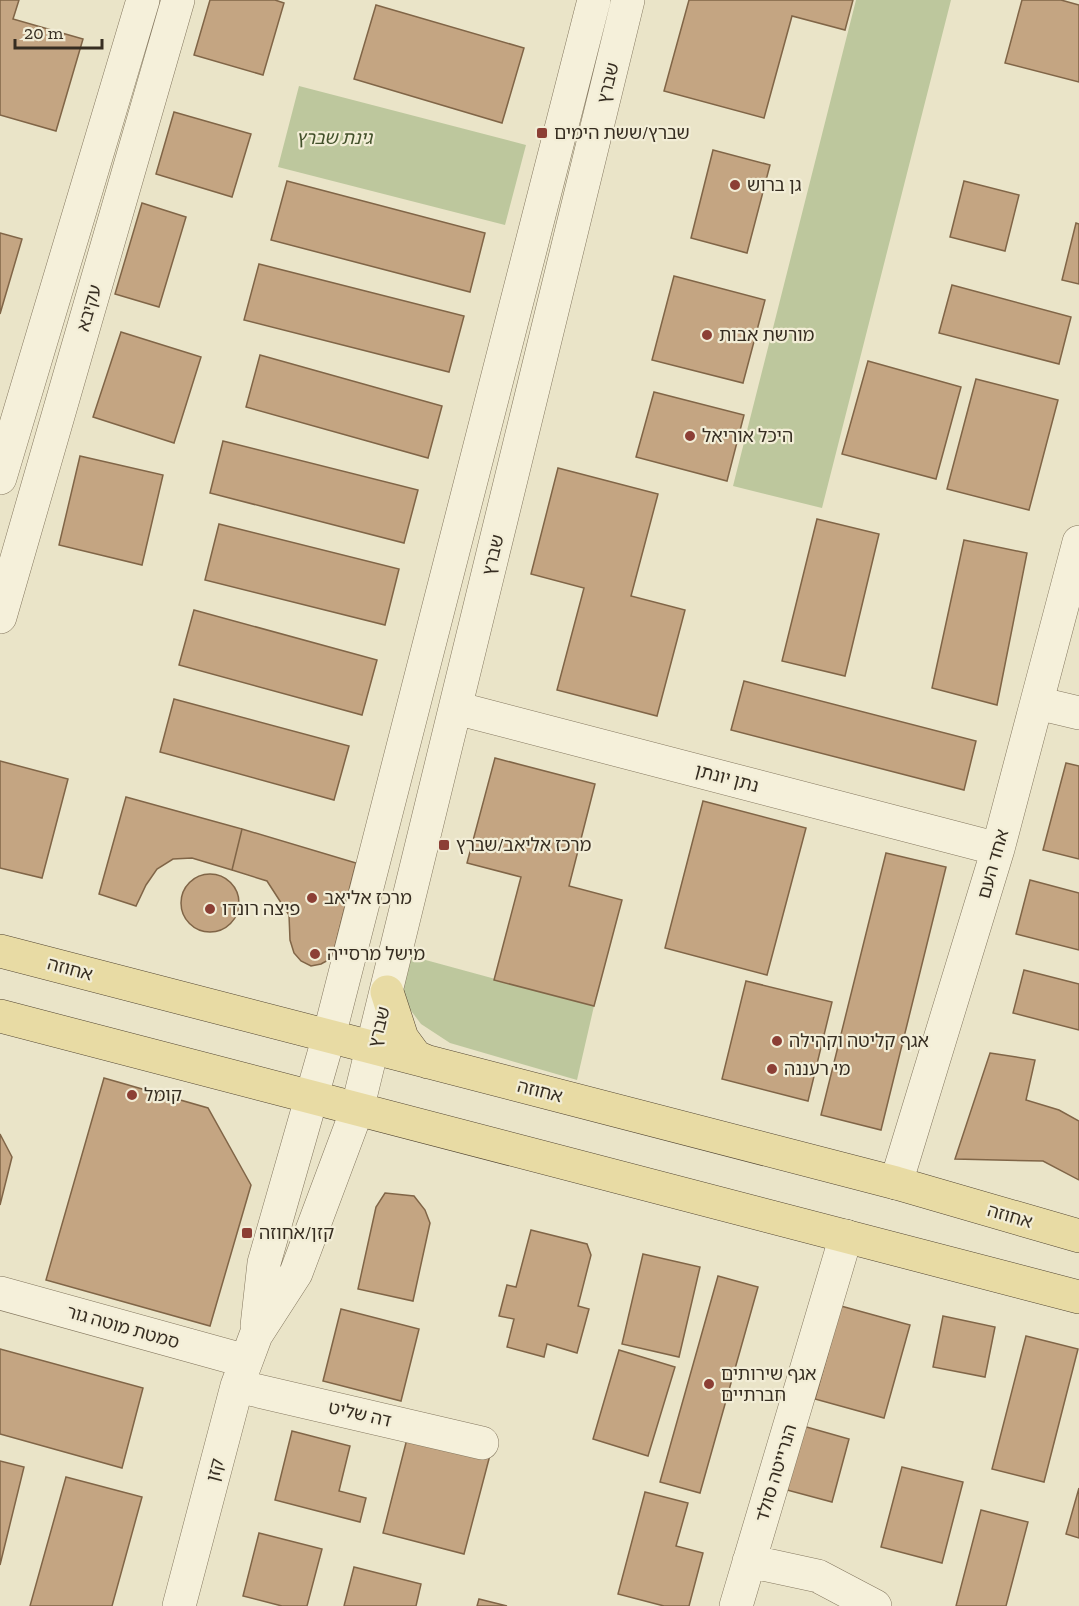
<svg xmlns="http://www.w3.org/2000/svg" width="1079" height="1606" viewBox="0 0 1079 1606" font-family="'Zilla Slab','Noto Sans Hebrew',serif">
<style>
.green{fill:#bdc79d}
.building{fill:#c4a582;stroke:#806547;stroke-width:1.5}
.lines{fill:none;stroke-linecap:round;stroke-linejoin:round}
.minor-casing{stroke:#84775f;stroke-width:34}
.major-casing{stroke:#524532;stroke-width:34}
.minor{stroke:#f5f0da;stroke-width:33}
.major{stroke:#e8dba4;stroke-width:33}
.poi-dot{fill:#8c3f35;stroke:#f2edd6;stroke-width:2}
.labels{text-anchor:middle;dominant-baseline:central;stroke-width:4.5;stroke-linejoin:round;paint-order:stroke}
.street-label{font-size:18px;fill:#362d21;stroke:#f2edd6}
.poi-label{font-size:18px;fill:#362d21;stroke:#f2edd6;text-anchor:start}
.park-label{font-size:18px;font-style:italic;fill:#42502a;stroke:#f2edd6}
</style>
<rect width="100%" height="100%" fill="#eae4c8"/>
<path class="green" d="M856 0H951L822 508 733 486Z
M299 86 526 145 505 225 278 167Z
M411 956 594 1006 577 1080 450 1043 421 1024 406 1004 400 981Z"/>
<path class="building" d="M0 0H19L13 19 83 39 56 131 0 115Z
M210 0H275L284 3 263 75 194 55Z
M689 0H853L845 30 792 16 764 118 664 91Z
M1022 0H1061L1079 5V82L1005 63Z
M376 5 524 48 502 123 354 79Z
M174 112 251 134 232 197 156 174Z
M713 150 770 165 747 253 691 238Z
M287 181 485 233 470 292 271 240Z
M964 181 1019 195 1005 251 950 237Z
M142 203 186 217 159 307 115 294Z
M1076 223 1079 224V284L1062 280Z
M0 233 22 239 0 314Z
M259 264 464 316 449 372 244 320Z
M674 276 765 300 743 383 652 360Z
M952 285 1071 317 1059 364 939 333Z
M121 332 201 357 174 443 93 417Z
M260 355 442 406 428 458 246 407Z
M868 361 961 387 936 479 842 454Z
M976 379 1058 400 1029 510 947 489Z
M654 392 744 415 727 481 636 457Z
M223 441 418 490 404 543 210 493Z
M80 456 163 475 142 565 59 545Z
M558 468 658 494 631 596 685 610 657 716 557 690 584 588 531 574Z
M817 519 879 534 845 676 782 661Z
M219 524 399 569 385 625 205 580Z
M964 540 1027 553 997 705 932 688Z
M194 610 377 660 362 715 179 665Z
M744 681 976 741 964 790 731 730Z
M174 699 349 746 334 800 160 752Z
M495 758 595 784 569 886 622 900 594 1006 494 980 521 877 467 863Z
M0 761 68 779 42 878 0 868Z
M1066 763 1079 766V859L1043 850Z
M126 797 242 829 232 870 192 858 173 859 157 869 146 885 136 906 99 894Z
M703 801 806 828 767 975 665 948Z
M242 829 356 863 332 958 321 964 311 966 301 961 294 953 290 940 289 915 267 881 232 870Z
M886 853 946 867 881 1130 821 1115Z
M181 903a29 29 0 1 1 58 0a29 29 0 1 1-58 0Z
M1030 880 1079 893V950L1016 934Z
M1024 970 1079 984V1030L1013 1013Z
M746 981 832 1002 808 1101 722 1079Z
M990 1053 1035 1060 1026 1100 1059 1110 1079 1121V1180L1043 1161 955 1159Z
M104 1078 208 1108 251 1185 210 1326 46 1280Z
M0 1134 12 1157 0 1205Z
M385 1193 414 1196 425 1210 430 1223 413 1301 358 1289 376 1207Z
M531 1230 587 1244 591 1255 578 1306 589 1309 577 1353 547 1344 544 1357 507 1347 514 1319 499 1316 507 1285 516 1287Z
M643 1254 700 1267 679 1357 622 1344Z
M718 1276 758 1287 700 1493 660 1482Z
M841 1306 910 1325 884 1418 815 1399Z
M341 1309 419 1329 401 1401 323 1381Z
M943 1316 995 1327 985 1377 933 1367Z
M1026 1336 1078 1349 1044 1482 992 1469Z
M0 1349 143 1388 122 1468 0 1434Z
M619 1350 675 1367 648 1456 593 1439Z
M803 1426 849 1439 832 1502 787 1490Z
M292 1431 350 1446 339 1491 366 1498 360 1522 275 1500Z
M408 1435 490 1455 464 1554 383 1533Z
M0 1461 24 1467 0 1565Z
M902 1467 963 1482 942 1563 881 1547Z
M66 1477 142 1497 112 1606H30Z
M1079 1488V1538L1066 1534Z
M645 1492 688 1503 676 1546 703 1553 689 1606H664L618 1594Z
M981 1510 1028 1522 1006 1606H956Z
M259 1533 322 1549 307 1606H282L243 1596Z
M354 1567 421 1584 416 1606H344Z
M479 1599 507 1606H477Z"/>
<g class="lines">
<defs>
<path id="minor" d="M0 478 143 0
M0 617 178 0
M1037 703 1079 713
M456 708 998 849
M896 1183 998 849 1079 542
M0 1293 246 1361
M257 1326 264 1263 329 1036 594 0
M237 1386 482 1443
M749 1561 818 1576 875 1606
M179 1606 237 1386 256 1335 296 1273 357 1110 628 0
M736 1606 846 1236"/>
<path id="major" d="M0 951 896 1183 1079 1236
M387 992 402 1038 416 1057 428 1062
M0 1016 1079 1297"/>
</defs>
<use href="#minor" class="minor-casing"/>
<use href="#major" class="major-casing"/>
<use href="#minor" class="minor"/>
<use href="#major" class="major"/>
</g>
<g class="poi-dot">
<rect x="536" y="127" width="12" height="12" rx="3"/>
<circle cx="735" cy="185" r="6"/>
<circle cx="707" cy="335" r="6"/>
<circle cx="690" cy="436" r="6"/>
<rect x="438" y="839" width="12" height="12" rx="3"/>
<circle cx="312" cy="898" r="6"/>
<circle cx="210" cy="909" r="6"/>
<circle cx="315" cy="954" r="6"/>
<circle cx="777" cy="1041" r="6"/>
<circle cx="772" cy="1069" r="6"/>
<circle cx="132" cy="1095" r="6"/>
<rect x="241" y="1227" width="12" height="12" rx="3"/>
<circle cx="709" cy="1384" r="6"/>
</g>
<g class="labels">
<g class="street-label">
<text transform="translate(608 83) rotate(-76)">שברץ</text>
<text transform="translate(89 308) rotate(-74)">עקיבא</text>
<text transform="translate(493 555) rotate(-76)">שברץ</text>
<text transform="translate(727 778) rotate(15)">נתן יונתן</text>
<text transform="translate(993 864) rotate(-74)">אחד העם</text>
<text transform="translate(70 969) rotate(15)">אחוזה</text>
<text transform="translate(379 1027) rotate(-76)">שברץ</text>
<text transform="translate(540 1091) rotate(14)">אחוזה</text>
<text transform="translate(1010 1216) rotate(16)">אחוזה</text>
<text transform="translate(123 1327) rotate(16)">סמטת מוטה גור</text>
<text transform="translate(360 1414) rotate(13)">דה שליט</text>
<text transform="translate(215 1470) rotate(-75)">קזן</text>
<text transform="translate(776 1473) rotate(-73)">הנרייטה סולד</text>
</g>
<g class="poi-label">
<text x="554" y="133">שברץ/ששת הימים</text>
<text x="747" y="185">גן ברוש</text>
<text x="719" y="335">מורשת אבות</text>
<text x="702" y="436">היכל אוריאל</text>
<text x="456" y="845">מרכז אליאב/שברץ</text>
<text x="324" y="898">מרכז אליאב</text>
<text x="222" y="909">פיצה רונדו</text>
<text x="327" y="954">מישל מרסייה</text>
<text x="789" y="1041">אגף קליטה וקהילה</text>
<text x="784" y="1069">מי רעננה</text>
<text x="144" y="1095">קומל</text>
<text x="259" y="1233">קזן/אחוזה</text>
<text x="721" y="1374">אגף שירותים<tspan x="721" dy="21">חברתיים</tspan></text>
</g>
<g class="park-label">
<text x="334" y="138">גינת שברץ</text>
</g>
</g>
<path d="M15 39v9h87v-9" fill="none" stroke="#362d21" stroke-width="3"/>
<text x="24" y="39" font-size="18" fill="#362d21" stroke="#f2edd6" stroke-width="4.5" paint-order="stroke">20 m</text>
</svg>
